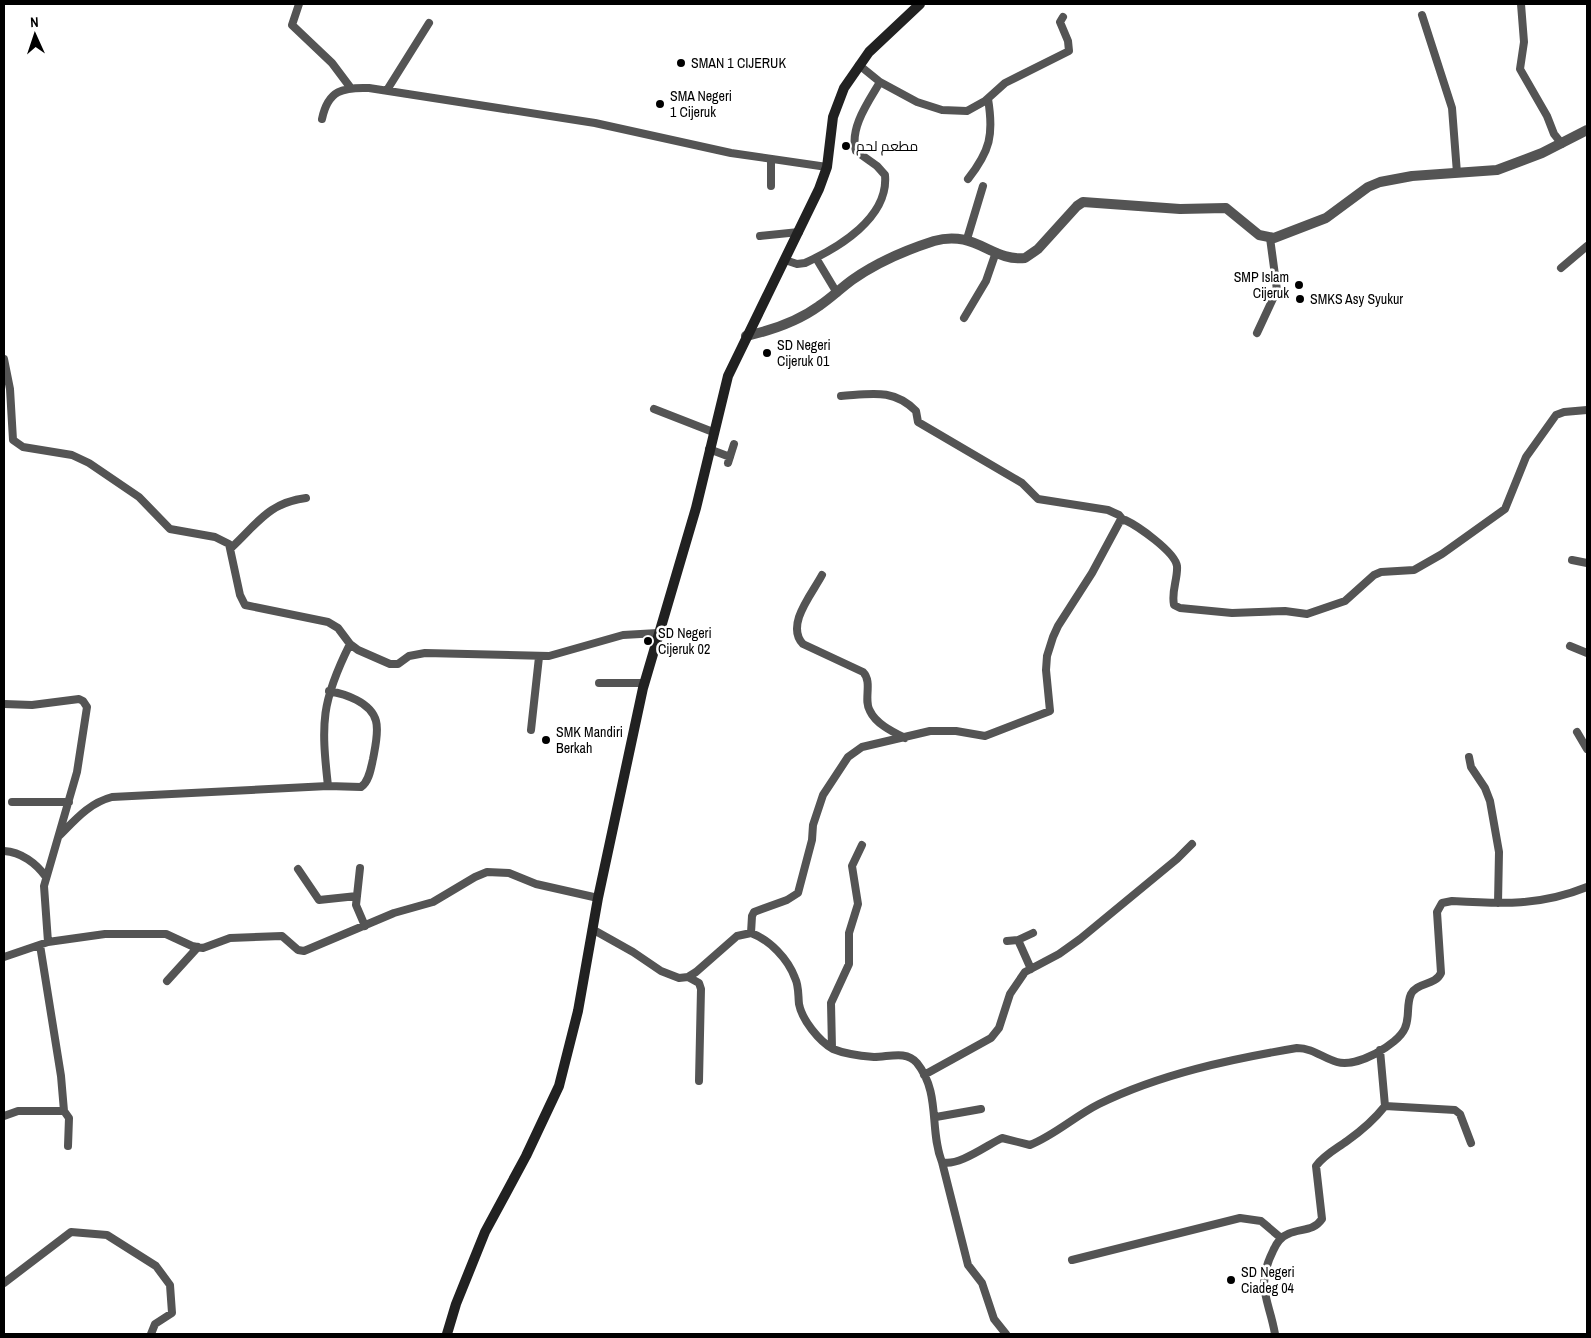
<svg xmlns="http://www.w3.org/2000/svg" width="1591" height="1338" viewBox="0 0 1591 1338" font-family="'Archivo Narrow',Cairo,sans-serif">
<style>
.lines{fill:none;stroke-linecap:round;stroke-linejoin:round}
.minor{stroke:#545454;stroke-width:8}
.tertiary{stroke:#545454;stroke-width:10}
.secondary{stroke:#212121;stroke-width:10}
.poi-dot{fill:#000;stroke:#fff;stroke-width:2}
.labels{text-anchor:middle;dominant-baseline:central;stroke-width:5;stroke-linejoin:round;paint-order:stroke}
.poi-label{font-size:14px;fill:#000;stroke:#fff;text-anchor:start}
</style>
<rect width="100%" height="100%" fill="#fff"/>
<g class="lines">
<path class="minor" d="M299 4 292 25 332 63 350 87
M1521 4 1524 42 1520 69 1547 116 1554 134 1562 144
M1422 15 1452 108 1457 173
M859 65 880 82 917 102 942 110 967 111 985 101 1005 83 1069 51 1068 41 1060 22 1063 17
M387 90 429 23
M322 119C328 90 343 87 369 88L595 123 731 153 827 167
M968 179C990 151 994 135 988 99
M771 186V159
M760 236 799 232
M967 239 983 186
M816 258 837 293
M785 260 797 264 805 263C838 248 889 218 885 175L877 166 856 151C849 128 869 101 880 82
M1561 268 1587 246
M964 318 986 281 996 252
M1257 333 1277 290 1270 238
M4 359 10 389 13 440 23 447 72 455 89 463 139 497 170 529 215 537 229 544 240 595 245 605 328 622 338 628 350 644 358 650 390 664H398L409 656 425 653 549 656 623 635 658 633
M841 396C871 394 893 388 916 411L918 422 1022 483 1038 499 1108 510 1119 515 1123 520
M654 409 713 432
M709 449 730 457
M728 463 734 444
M231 548C258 523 268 503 306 498
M1572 560 1587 563
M822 575C812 594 785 625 803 644L863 672C873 682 863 700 870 711 876 724 893 732 905 738
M1570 646 1587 653
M599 683H645
M329 691C345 694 371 702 376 721 379 732 375 748 373 759 371 768 369 782 361 787L328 786C321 723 321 702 350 644
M4 704 32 705 79 699 83 701 87 707 77 772 44 886 48 942
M531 730 539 657
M1577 732 1587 749
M1469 757 1471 767 1485 788 1490 801 1499 852 1498 903
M12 802H69
M59 836C75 820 89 803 112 797L328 786
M4 851C21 852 36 863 46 877
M360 868 356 905 365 926
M298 869 319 900 357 896
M592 929 633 952 661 971 679 978 688 977 696 972 737 936 751 933C770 940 788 959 795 978 799 986 798 995 799 1004 802 1020 819 1041 833 1049 845 1054 862 1056 874 1057 889 1057 906 1050 917 1063 941 1093 929 1130 942 1162 958 1167 987 1145 1002 1138L1030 1145C1055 1135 1075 1116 1099 1104 1160 1074 1231 1059 1297 1048 1313 1048 1323 1058 1337 1062 1356 1068 1398 1045 1405 1028 1410 1017 1406 1005 1411 994 1417 982 1435 986 1441 973L1437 912 1442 903 1452 901C1502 904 1540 906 1587 887
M751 933 752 916 754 912 787 900 798 893 812 840 813 825 823 795 848 757 862 747 930 731H956L985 736 1050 711 1046 670 1047 656 1053 637 1058 626 1092 573 1120 521 1125 520C1138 526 1175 552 1177 566 1178 579 1171 591 1174 605L1180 608 1232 613 1285 611 1307 614 1345 601 1374 575 1381 572 1414 570 1442 554 1505 509 1526 457 1556 415 1564 412 1587 410
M1018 940 1031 969
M1007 941 1018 940 1033 933
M40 945 61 1076 64 1111 69 1118 68 1146
M4 957 48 942 105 934H166L192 946 203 948 230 938 282 936 298 950 304 951 394 913 433 902 475 877 487 872 509 873 536 884 598 898
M688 977 699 983 701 989 699 1081
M167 981 198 947
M832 1048 831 1003 849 964V933L858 904 852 866 862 845
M924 1075 991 1038 999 1028 1010 994 1025 972 1059 954 1080 939 1177 859 1192 844
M1385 1106 1455 1110 1460 1114 1471 1143
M4 1116 18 1111H64
M936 1117 981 1109
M942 1162 968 1265 982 1283 994 1319 1006 1334
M1072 1260 1240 1218 1261 1221 1281 1238
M4 1283 71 1232 107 1235 156 1266 170 1285 172 1313 155 1324 151 1334
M1275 1334C1269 1299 1255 1287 1273 1251 1276 1244 1280 1237 1288 1234 1301 1228 1313 1232 1322 1219L1316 1166C1324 1155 1336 1149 1347 1141 1361 1131 1374 1120 1385 1106L1380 1050"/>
<path class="tertiary" d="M746 336C773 330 797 322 819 306 831 298 841 288 852 280 876 263 906 250 934 241 975 229 992 262 1025 258L1038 249 1077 206 1083 202 1180 209 1226 208 1259 235 1274 238 1326 218 1368 187 1380 182 1412 176 1497 170 1542 153 1587 130"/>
<path class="secondary" d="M447 1334 456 1304 485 1232 526 1156 559 1086 578 1011 598 898 643 688 696 508 728 376 819 189 827 167 833 117 844 88 869 52 920 4"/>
</g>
<g class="poi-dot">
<circle cx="681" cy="63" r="5"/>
<circle cx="660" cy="104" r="5"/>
<circle cx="846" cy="146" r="5"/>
<circle cx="1299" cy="285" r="5"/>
<circle cx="1300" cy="299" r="5"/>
<circle cx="767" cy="353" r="5"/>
<circle cx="648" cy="641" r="5"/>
<circle cx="546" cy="740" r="5"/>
<circle cx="1231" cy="1280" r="5"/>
</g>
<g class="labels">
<g class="poi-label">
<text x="691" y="63">SMAN 1 CIJERUK</text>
<text x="670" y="96">SMA Negeri<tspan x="670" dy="16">1 Cijeruk</tspan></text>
<text x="856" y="146">مطعم لحم</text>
<text x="1289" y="277" text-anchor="end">SMP Islam<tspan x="1289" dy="16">Cijeruk</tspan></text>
<text x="1310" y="299">SMKS Asy Syukur</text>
<text x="777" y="345">SD Negeri<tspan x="777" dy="16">Cijeruk 01</tspan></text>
<text x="658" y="633">SD Negeri<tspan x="658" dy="16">Cijeruk 02</tspan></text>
<text x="556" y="732">SMK Mandiri<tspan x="556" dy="16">Berkah</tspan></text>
<text x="1241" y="1272">SD Negeri<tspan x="1241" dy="16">Ciadeg 04</tspan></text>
</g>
</g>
<rect width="1591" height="1338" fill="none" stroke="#000000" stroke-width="10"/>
<g transform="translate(35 35) rotate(357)" stroke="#ffffff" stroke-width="4" paint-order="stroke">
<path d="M0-4L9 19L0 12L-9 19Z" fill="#000000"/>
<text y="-8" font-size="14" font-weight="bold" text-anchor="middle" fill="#000000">N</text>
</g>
</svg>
